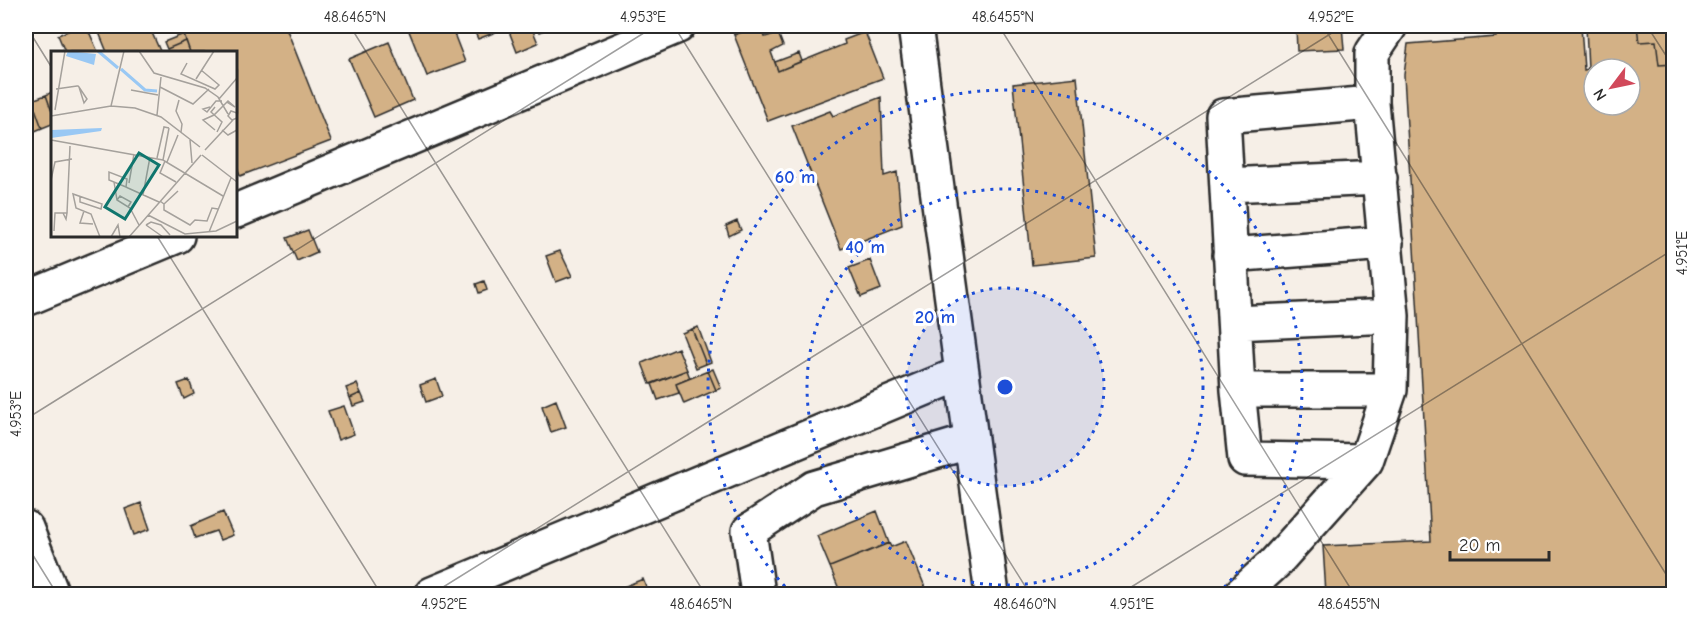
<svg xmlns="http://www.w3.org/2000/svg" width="1699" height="620" viewBox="0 0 1699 620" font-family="'Comic Neue',sans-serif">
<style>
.building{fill:#d3b186;stroke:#2b2b2b;stroke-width:1.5;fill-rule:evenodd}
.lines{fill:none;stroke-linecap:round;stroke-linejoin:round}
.minor-casing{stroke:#2b2b2b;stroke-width:38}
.minor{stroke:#fff;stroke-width:33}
.ticks{fill:none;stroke:#2b2b2b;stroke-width:1.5;stroke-opacity:0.45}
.ring{fill:none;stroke:#1d4ed8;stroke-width:3;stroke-dasharray:3 6}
.inset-river{fill:none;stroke:#99c8f4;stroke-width:3}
.inset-road{fill:none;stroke:#a5a19c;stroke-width:1.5}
.view{fill:#0f766e;fill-opacity:0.15;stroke:#0f766e;stroke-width:3}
.inset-edge{fill:none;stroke:#2b2b2b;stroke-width:3}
.centre{fill:#1d4ed8;stroke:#fff;stroke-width:3}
.ring-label{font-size:18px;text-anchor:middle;font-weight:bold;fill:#1d4ed8;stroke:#fff;stroke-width:6;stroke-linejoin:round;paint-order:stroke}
.neatline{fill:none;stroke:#2b2b2b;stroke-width:2}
.ticks-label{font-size:15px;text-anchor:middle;fill:#2b2b2b}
</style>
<rect width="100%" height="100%" fill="#f6efe7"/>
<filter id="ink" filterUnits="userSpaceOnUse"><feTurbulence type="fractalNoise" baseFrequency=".0167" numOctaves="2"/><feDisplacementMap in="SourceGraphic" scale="12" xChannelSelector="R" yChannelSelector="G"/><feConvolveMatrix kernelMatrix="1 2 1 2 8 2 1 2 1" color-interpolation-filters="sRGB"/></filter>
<g filter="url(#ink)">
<path class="building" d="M80 26 90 34 98 52H65L58 35Z
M110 26H149L160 51 107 52 98 30Z
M181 26H300L287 30 331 141 240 176 236 165V52H190Z
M407 26H451L465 62 427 76Z
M472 26H505L506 28 478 39Z
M507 26H531L538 43 517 52Z
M537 26H555L539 32Z
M731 26H759L734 35Z
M759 26H761L765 37 778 33 783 46 771 52 778 71 845 44 844 40 865 32 883 78 768 121 734 35Z
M1296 26H1342L1344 49 1297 51Z
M1496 26H1581L1584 70 1588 69 1586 26H1637L1639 42 1656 41 1659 65 1674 64V594H1326L1323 546 1431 541 1404 75 1408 44 1496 37ZM1594 69H1630V105H1594Z
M1637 26H1674V64L1659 65 1656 41 1639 42Z
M184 34 186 41 167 49 164 42Z
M186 41 190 52H168L167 49Z
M389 42 413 100 374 117 349 59Z
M799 53 802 61 778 71 775 62Z
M1077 77 1096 258 1032 265 1013 84Z
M52 92V112L46 95Z
M46 95 52 112V124L42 128 32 100Z
M881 97 884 176 897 172 902 225 841 249 792 126 830 111 833 116Z
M32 100 42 128 28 134 26 126V103Z
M737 221 741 230 729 236 726 226Z
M308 230 317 252 297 261 287 238Z
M560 251 572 276 556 282 546 256Z
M870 260 881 289 861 297 849 268Z
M484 281 487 290 479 293 476 284Z
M698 327 711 362 706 364 692 329Z
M692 329 706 364 696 368 682 333Z
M678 348 687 370 650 384 642 363Z
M713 369 721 388 716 390 708 371Z
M687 370 690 378 676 384 679 393 658 400 652 384Z
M708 371 716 390 684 404 676 384Z
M436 379 442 396 426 402 420 385Z
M189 380 194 394 184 399 178 384Z
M357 384 361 393 350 398 346 388Z
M361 393 365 402 353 406 350 398Z
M556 400 566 427 551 432 542 406Z
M344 406 354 434 338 440 328 411Z
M141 503 150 529 134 535 125 509Z
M877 511 889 543 830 567 817 536Z
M223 512 233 535 220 540 216 531 195 538 191 526Z
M906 541 928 594H841L830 567 889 543 891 547Z
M643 579 649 594H606Z"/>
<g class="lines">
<defs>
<path id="minor" d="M915 26 992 594
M1227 185 1380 178
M236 211 678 26
M1230 255 1386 243
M26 299 177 236
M1235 323 1392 316
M1238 390H1390
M1366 461 1245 459 1238 390 1223 116 1372 103
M26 528 52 594
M432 594 962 373
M758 594 749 531 814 488 971 441
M1241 594 1275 563 1366 461 1390 390 1392 316 1372 103V53L1390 26"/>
</defs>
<use href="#minor" class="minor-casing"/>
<use href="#minor" class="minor"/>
</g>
</g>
<path class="ticks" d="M26 26 52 68M350 26 705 594M674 26 1030 594M999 26 1354 594M1323 26 1674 587M1647 26 1674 68M157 236 381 594M26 419 655 26M26 544 57 594M432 594 1343 26M1120 594 1674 249"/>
<circle cx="1005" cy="387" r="99" fill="#1d4ed8" fill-opacity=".12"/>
<g class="ring">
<circle cx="1005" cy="387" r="99"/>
<circle cx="1005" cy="387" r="198"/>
<path d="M791 593A297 297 0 1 1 1219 593"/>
</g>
<g transform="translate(51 51)">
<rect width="186" height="186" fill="#f6efe7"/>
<path d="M17 0 45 3 43 14 15 5ZM51 77 50 80 0 87V79Z" fill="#99c8f4"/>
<path class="inset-river" d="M47 0 67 17M70 18 94 39 106 40"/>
<path class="inset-road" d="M88 0 103 22 154 37 167 46 177 63M136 12 130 23 164 38 168 34 150 19M145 28 163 0M109 36 142 53 158 38M5 38 26 35H27L28 36 36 48 33 52 28 36M80 39 107 44M168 48 186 27M128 49 125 60 131 73 130 81M60 55 73 0M159 56 152 58 156 61 165 50H171M164 56 160 61 171 71 166 81M4 59 14 0M186 62 180 60 177 65 181 69 186 67M106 64 110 26M0 65 60 55 84 57 110 66 149 96M164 79 152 69 163 64 177 50 184 56 176 51M171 79 177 84 186 79M0 89 112 109 172 145M139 89 141 112M154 99 182 69M151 104 186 131M106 107 113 76 118 77M112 109 118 77M114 110 109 122 125 131M116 111 127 84M0 129 4 111 21 108M63 131 66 149 79 157 88 174M78 132 83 103M75 136 76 128 58 121V129L75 136 77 137 108 151M92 144 99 106M29 145V151L50 158 51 153 22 143 25 157 40 163 49 186M66 149 69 145 80 151 77 156M109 150 113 153V159L139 174 144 169 156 170 161 157 167 158M113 153 127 140M33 160 29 172 42 173M16 162 19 95M97 164 134 183 165 180 186 170M95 174 100 171 110 174 119 184M95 174 112 186M3 180 4 162H16L15 168 12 162M158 181 180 127M60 186 67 174 69 186M78 186 150 104"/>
<path class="view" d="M88 102 108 114 74 168 54 156Z"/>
<rect width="186" height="186" class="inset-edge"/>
</g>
<circle cx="1005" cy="387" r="9" class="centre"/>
<g class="ring-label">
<text x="795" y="183">60 m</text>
<text x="865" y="253">40 m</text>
<text x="935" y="323">20 m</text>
</g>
<rect width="1699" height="620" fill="none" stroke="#fff" stroke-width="66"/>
<g transform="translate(1612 87) rotate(238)"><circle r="28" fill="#ffffff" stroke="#aaaaaa" stroke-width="1.5"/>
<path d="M0-4.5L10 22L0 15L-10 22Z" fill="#d1495b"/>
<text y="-9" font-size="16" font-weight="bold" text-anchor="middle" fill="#2b2b2b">N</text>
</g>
<path d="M1450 551v9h99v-9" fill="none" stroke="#2b2b2b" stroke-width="3"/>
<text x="1459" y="551" font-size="18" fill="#2b2b2b" stroke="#ffffff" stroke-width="4.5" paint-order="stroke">20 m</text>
<rect x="33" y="33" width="1633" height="554" class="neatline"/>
<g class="ticks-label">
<text x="355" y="22">48.6465°N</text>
<text x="643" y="22">4.953°E</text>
<text x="1003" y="22">48.6455°N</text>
<text x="1331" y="22">4.952°E</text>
<text transform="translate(1682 253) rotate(-90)" y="5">4.951°E</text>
<text transform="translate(16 414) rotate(-90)" y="5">4.953°E</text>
<text x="444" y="609">4.952°E</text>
<text x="701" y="609">48.6465°N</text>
<text x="1025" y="609">48.6460°N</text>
<text x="1132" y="609">4.951°E</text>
<text x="1349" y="609">48.6455°N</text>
</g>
</svg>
